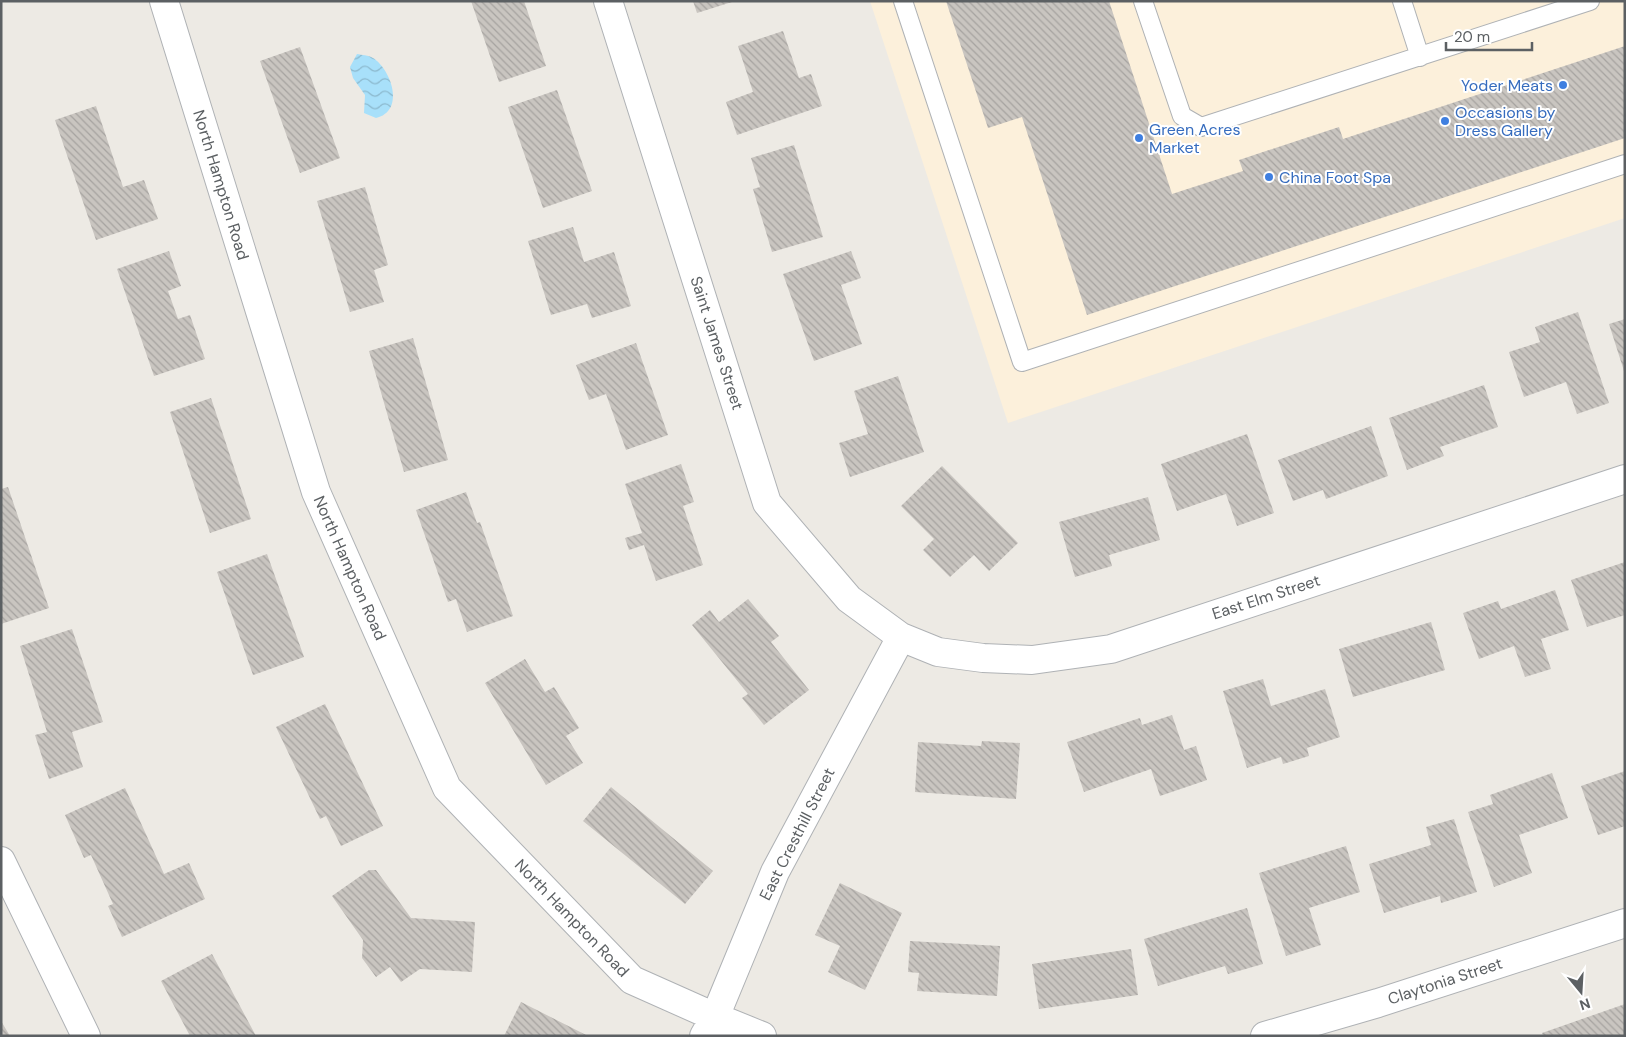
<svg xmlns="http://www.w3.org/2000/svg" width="1626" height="1037" viewBox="0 0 1626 1037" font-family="'DM Sans',sans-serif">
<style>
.commercial{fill:#fcf0db}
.water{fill:url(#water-waves)}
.building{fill:url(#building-back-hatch)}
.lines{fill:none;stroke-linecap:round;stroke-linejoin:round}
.service-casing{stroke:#afb2b5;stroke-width:20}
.minor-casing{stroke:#afb2b5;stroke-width:30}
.service{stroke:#fff;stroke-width:18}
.minor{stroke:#fff;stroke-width:28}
.shop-dot{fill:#3f7fe0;stroke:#fff;stroke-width:2}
.labels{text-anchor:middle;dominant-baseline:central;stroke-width:4;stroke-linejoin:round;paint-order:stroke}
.shop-label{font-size:16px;fill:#366cbe;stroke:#fff;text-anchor:start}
.street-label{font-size:16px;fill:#5c6063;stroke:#fff}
</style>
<defs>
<pattern id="water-waves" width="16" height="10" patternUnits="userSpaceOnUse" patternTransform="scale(1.25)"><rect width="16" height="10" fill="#a8e0fa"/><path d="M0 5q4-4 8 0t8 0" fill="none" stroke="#8cb9ce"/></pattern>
<pattern id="building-back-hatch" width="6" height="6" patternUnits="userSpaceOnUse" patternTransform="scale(1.25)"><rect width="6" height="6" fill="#c9c5c0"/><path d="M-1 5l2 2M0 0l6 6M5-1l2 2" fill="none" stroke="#a6a3a0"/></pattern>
</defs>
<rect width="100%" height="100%" fill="#edeae4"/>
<path class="commercial" d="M870 1H1625V218L1008 423Z"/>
<path class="water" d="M357 54C362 55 368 55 373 58 391 69 406 111 376 118L364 113 365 95 353 78 350 67Z"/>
<path class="building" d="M471 1H524L546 66 499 82Z
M693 1H731L732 2 697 13Z
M946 1H1109L1172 194 1243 171 1239 160 1339 127 1343 139 1625 46V138L1087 315 1022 117 988 128Z
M783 31 799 78 811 74 822 106 737 135 726 102 753 92 738 46Z
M300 47 340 158 300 173 260 61Z
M557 90 592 191 543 208 508 107Z
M96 106 123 187 144 180 158 219 96 240 55 120Z
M794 145 823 237 772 252 753 189 760 187 751 158Z
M365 187 388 265 374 270 384 302 350 312 317 201Z
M573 227 584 262 614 252 631 306 592 318 587 304 551 315 528 241Z
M169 251 181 286 168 291 178 319 190 315 205 359 154 376 117 269Z
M851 251 861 278 841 285 862 344 814 361 783 274Z
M1578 312 1609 403 1577 414 1566 382 1524 397 1509 352 1540 342 1535 327Z
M1625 319V371H1624L1609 324Z
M413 338 448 460 404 472 369 351Z
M636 343 668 435 626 450 606 394 589 400 576 365Z
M898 376 924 452 850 477 839 443 868 434 854 391Z
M1484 385 1498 427 1440 447 1444 456 1407 470 1389 418Z
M211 398 251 519 210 533 170 412Z
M1371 426 1388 476 1326 499 1323 490 1293 501 1278 460Z
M1247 434 1274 513 1237 526 1226 494 1177 511 1161 464Z
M681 464 694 502 683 506 703 565 656 581 644 545 629 550 625 538 642 533 625 484Z
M942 466 1018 543 989 571 974 555 950 577 923 550 934 539 901 506Z
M8 487 49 608 1 624V489Z
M466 492 477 523 480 522 513 616 467 632 456 599 448 602 416 510Z
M1148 497 1160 540 1109 555 1112 566 1075 577 1059 522Z
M267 554 304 657 253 675 217 572Z
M1625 562V615L1587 627 1571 580Z
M1555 590 1569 630 1541 639 1551 669 1525 677 1514 646 1479 659 1463 613 1498 601 1501 609Z
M748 599 779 636 771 642 809 690 764 725 742 698 748 694 692 625 710 610 719 622Z
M1431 622 1445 670 1353 697 1339 649Z
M72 629 103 722 72 732 83 767 49 779 35 735 47 732 20 646Z
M525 659 545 692 554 687 579 728 566 736 583 763 546 785 485 683Z
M1263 679 1271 706 1325 689 1340 737 1307 748 1309 756 1283 764 1281 757 1247 768 1223 691Z
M325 704 383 826 341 846 326 816 320 819 276 727Z
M1172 715 1184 750 1196 746 1207 780 1160 796 1151 769 1084 792 1067 742 1140 718 1142 725Z
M982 741 1020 743 1016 799 915 792 918 742 981 746Z
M1625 771V826L1598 835 1581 786Z
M1552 773 1568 818 1519 835 1532 873 1494 887 1468 812 1493 804 1490 795Z
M611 787 713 871 685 904 583 821Z
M125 788 164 874 189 863 205 899 122 937 108 906 113 904 91 855 84 858 65 815Z
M1454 819 1477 892 1441 903 1440 896 1384 913 1369 864 1431 845 1426 827Z
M1346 846 1360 892 1309 908 1321 945 1286 956 1259 873Z
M369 870H376L411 918 475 922 472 972 420 969 401 982 390 967 376 977 362 958 363 940 332 896Z
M840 883 902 913 865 990 828 972 840 946 815 935Z
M1247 908 1263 964 1228 974 1225 966 1158 986 1144 939Z
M910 941 1000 946 997 996 917 991 919 973 908 972Z
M1131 949 1138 995 1039 1009 1032 964Z
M212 954 256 1036H190L161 981Z
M521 1002 588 1036H504Z
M1625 1004V1036H1543L1542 1033Z
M1 1021 10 1036H1Z"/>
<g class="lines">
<defs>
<path id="service" d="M903 1 1022 362 1625 164
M1143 1 1182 116 1201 127 1590 1
M1402 1 1420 57"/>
<path id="minor" d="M164 1 316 492 447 788 632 980 715 1017 762 1036
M608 1 767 503 849 599 901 637 938 652 983 658 1032 660 1111 649 1625 479
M1 861 86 1036
M704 1036 715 1017 775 872 901 637
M1265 1036 1378 1003 1625 923"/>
</defs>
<use href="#service" class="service-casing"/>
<use href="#minor" class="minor-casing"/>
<use href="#service" class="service"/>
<use href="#minor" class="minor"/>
</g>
<g class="shop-dot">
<circle cx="1563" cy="85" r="5"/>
<circle cx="1445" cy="121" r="5"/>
<circle cx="1139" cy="138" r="5"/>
<circle cx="1269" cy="177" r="5"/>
</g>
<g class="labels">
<g class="shop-label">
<text x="1553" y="85" text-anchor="end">Yoder Meats</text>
<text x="1455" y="112">Occasions by<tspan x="1455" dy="18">Dress Gallery</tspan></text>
<text x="1149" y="129">Green Acres<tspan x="1149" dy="18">Market</tspan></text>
<text x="1279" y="177">China Foot Spa</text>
</g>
<g class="street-label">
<text transform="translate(221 185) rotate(73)">North Hampton Road</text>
<text transform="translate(717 343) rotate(72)">Saint James Street</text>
<text transform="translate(350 568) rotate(66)">North Hampton Road</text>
<text transform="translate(1266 597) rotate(-18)">East Elm Street</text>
<text transform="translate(797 834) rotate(-63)">East Cresthill Street</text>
<text transform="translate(572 918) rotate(46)">North Hampton Road</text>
<text transform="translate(1445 981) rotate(-18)">Claytonia Street</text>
</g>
</g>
<rect width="1626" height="1037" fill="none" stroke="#5c6063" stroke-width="5"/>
<g transform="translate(1581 992) rotate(162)" stroke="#ffffff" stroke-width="4" paint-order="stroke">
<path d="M0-4L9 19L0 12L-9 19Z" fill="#5c6063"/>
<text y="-8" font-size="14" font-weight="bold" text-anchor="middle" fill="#5c6063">N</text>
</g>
<path d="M1446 42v8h86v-8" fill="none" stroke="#5c6063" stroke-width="2.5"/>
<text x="1454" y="42" font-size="15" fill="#5c6063" stroke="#ffffff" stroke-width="4" paint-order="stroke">20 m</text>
</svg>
